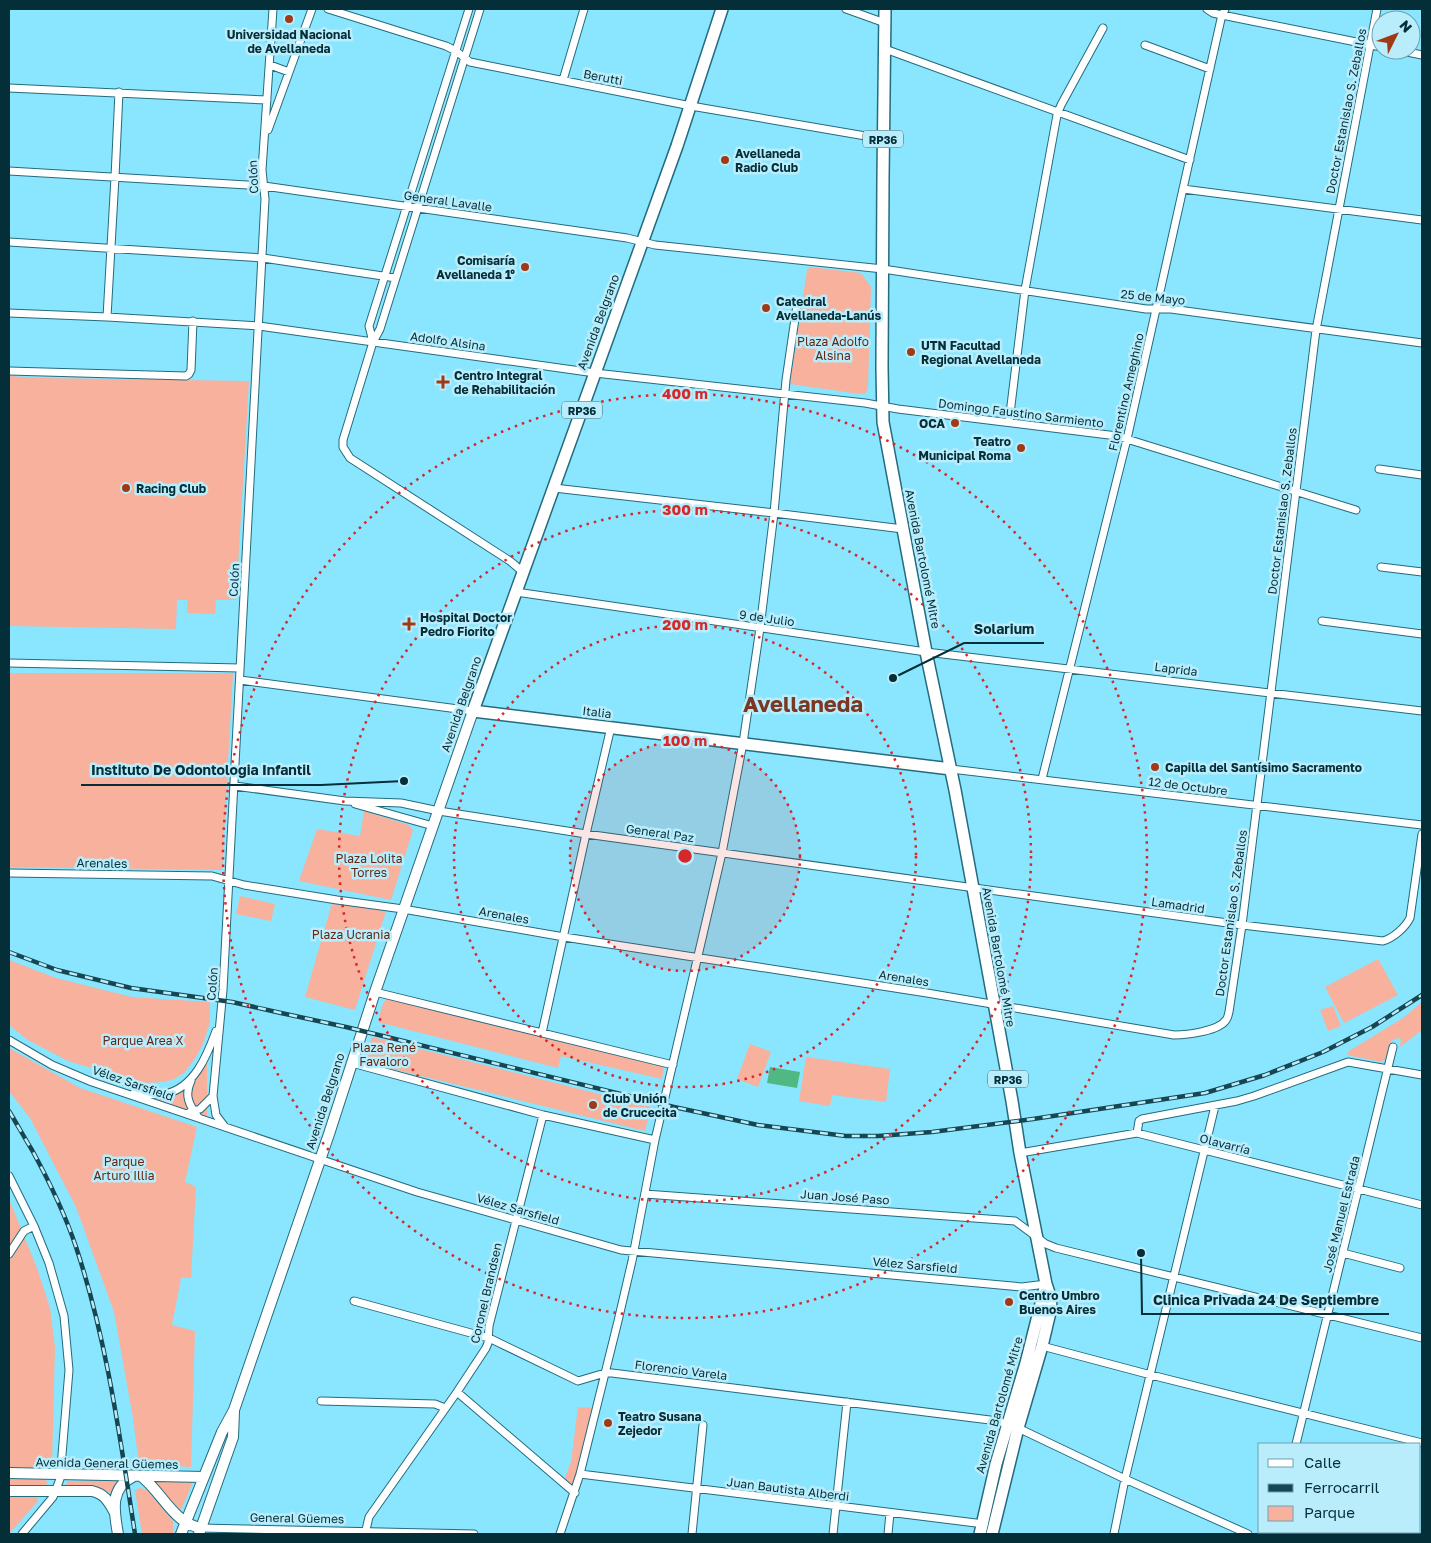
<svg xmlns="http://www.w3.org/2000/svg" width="1431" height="1543" viewBox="0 0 1431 1543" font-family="'Golos Text',sans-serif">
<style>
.green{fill:#f7b19c}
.water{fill:#50b882}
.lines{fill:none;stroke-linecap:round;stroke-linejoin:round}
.street-casing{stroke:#236b7d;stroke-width:9}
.secondary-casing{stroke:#236b7d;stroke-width:12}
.primary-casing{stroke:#236b7d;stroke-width:14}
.street{stroke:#fff;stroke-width:7}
.secondary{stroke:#fff;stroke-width:10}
.primary{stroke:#fff;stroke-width:11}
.rail-casing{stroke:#164652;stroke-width:4.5}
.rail{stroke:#b9edfc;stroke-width:2.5;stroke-dasharray:8;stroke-linecap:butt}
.ring{fill:none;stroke:#d62828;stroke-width:2.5;stroke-dasharray:2.5 5}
.poi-dot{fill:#a03a16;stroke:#b9edfc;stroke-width:2}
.labels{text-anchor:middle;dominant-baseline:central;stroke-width:5;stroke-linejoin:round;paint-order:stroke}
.shield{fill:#b9edfc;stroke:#3a6773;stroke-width:1}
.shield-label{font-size:11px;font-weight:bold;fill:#042e38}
.poi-label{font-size:12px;font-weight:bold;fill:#042e38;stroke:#b9edfc;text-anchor:start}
.street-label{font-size:12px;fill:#042e38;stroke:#b9edfc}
.park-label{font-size:12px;fill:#652714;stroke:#b9edfc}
.town-label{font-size:22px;font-weight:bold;fill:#7a3722;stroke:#b9edfc}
.centre{fill:#d62828;stroke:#b9edfc;stroke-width:2.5}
.ring-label{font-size:15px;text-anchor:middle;font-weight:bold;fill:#d62828;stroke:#b9edfc;stroke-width:5;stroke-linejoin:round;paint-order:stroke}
.leader{fill:none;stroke:#042e38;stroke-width:2}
.callout-dot{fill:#042e38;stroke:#b9edfc;stroke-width:2}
.callout-label{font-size:14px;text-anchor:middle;font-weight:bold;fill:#042e38;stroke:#b9edfc;stroke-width:5;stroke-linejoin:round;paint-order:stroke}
</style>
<rect width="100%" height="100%" fill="#8ae5ff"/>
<path class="green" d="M810 267 861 273 871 287 868 387 866 393 860 394 790 384 807 270Z
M9 376 43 378 249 381 236 600H216L215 614 187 613V600H177L176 629 9 626Z
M9 673H233L222 870 9 867Z
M364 811 409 825 413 830 391 900 299 881 317 829 360 836Z
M240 896 275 904 271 921 236 914Z
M332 903 386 911 355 1010 305 997Z
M1378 959 1398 995 1344 1023 1325 987Z
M9 960 56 978 132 997 210 1002V1022L203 1044 194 1060 184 1073 174 1079 163 1082 141 1083 68 1061 28 1040 9 1025Z
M390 998 664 1066 662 1079 561 1056 558 1068 378 1022C381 1013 381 1000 390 998Z
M1422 1002V1030L1400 1047 1401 1039 1398 1038 1391 1041 1388 1057 1382 1062 1347 1055 1349 1051 1403 1018Z
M1333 1006 1341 1026 1328 1031 1320 1010Z
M372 1037 651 1107 645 1131 372 1064 367 1060 366 1054Z
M750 1044 771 1052 758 1087 737 1079Z
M9 1048 80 1088 197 1127 185 1182 196 1187 191 1278H181L172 1325 195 1331 191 1467 139 1464 133 1418 114 1312 76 1207 30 1118 9 1091Z
M806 1057 890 1069 886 1102 832 1095 830 1106 799 1101Z
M207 1063V1117L156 1100 183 1092Z
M9 1199 37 1268 50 1308 55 1347 52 1467H9Z
M578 1407 592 1408 575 1483 570 1485 564 1480 571 1462Z
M9 1478 44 1479 48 1482 45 1486 9 1485Z
M192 1480 193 1482 181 1510 179 1509 155 1483 156 1482H169Z
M67 1481H123L114 1496C99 1483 84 1487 66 1486Z
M140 1488 147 1490 173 1521V1534H142L135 1490Z
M35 1495 38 1498 37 1502 9 1534V1496Z"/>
<path class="water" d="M770 1067 800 1072 797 1088 767 1083Z"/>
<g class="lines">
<defs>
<path id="street" d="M328 9 446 46 456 51 470 62 691 106 883 139
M480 9 380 329 373 342 343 440V447L350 458 510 561 523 572
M846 9 885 23
M1207 9 1213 13 1222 15 1381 47
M1145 45 1210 69
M885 49 1190 160
M1397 50 1422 55
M270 65 289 72
M563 80 584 9
M9 88 267 100
M268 130 312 9
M9 171 264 186 627 238 655 245 883 269 1146 309H1171L1422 343
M1183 189 1422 220
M9 242 263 258 396 278
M9 313 107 317 259 326 595 373 865 403 898 409 1117 436 1356 510
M107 317 115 177 119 92
M373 342 369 326 469 9
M9 371 186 376 189 374 191 370 193 321
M1009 422 1025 290 1057 115 1061 105 1103 28
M1379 469 1422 475
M554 488 774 513 903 529
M1381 567 1422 572
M516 592 926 652 1422 711
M1322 621 1422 634
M9 663 240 668
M240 680 473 711
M951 769 1422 825
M1042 779 1127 439 1221 19 1225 9
M235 786 345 801 401 803 439 811 586 834 1242 925 1383 941C1393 938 1405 928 1410 918L1422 834
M355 804 433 826
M9 873 212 876 244 885 337 900 403 909 564 937 927 993 1174 1035C1187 1035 1219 1031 1226 1020 1228 1018 1228 1015 1229 1012L1242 925 1316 330 1377 9
M375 992 673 1065
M542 1033 586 834 611 727
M9 1040 52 1065 92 1082 417 1192 621 1250 1022 1287 1046 1284
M352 1063 543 1115 655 1140
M191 1081C184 1095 189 1105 198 1117
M134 1093C144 1094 155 1096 165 1094 194 1088 207 1056 216 1031
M190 1112 200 1109 213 1096
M225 1127 216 1115 213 1096 223 990 265 199 262 170 273 9
M1137 1133 1139 1121 1142 1119 1237 1101 1254 1096 1348 1062 1422 1075
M1020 1153 1137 1133 1422 1205
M9 1176 34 1226 49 1263 64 1316 69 1370 60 1479 53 1497 22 1534
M645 1194 1015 1221 1046 1244 1056 1248 1422 1338
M1343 1253 1400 1268
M9 1254 24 1231 34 1226
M354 1301 489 1338 578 1381 605 1373H612L998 1421 1018 1428 1125 1479 1248 1534
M1042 1346 1151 1375 1422 1443
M457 1392 575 1493
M321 1401 435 1404 445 1408
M1296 1444 1393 1047
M580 1474 984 1524
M201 1528 474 1534
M365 1534 369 1517 457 1392 486 1348 488 1343 489 1326 543 1115
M560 1534 580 1474 618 1321 632 1261 655 1140 722 853 743 743 760 628 774 513 786 380 797 305
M692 1534 703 1425
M833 1534 847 1402
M888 1534 890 1513
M1114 1534 1125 1479 1215 1106
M1275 1534 1276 1532"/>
<path id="secondary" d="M9 1473 204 1477
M141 1476C162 1492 173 1523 201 1528
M9 1491H92C105 1494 109 1502 115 1513
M118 1534C114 1511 109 1488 134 1476
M181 1534 222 1432 234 1410 329 1134 375 992 473 711
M199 1534 233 1437 234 1411"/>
<path id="primary" d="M722 9 677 146 473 711 951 769
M885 9 883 178 882 367 883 422 926 652 955 790 1012 1101 1020 1153 1046 1284 1050 1296 1051 1308 1042 1346 1018 1428 992 1534
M980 1534 996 1464 1026 1363 1046 1284"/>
</defs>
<use href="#street" class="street-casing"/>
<use href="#secondary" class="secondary-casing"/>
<use href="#primary" class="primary-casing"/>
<use href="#street" class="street"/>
<use href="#secondary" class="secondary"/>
<use href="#primary" class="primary"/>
<defs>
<path id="rail" d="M9 952 57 970 131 988 232 1002 281 1013 346 1027 674 1107 758 1125 846 1136H878L932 1132 1033 1119 1205 1093 1265 1075 1323 1052 1372 1027 1422 995
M9 1111C17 1124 24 1137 32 1150 49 1181 65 1214 76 1247 107 1340 120 1438 135 1534"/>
</defs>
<use href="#rail" class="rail-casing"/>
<use href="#rail" class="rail"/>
</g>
<circle cx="685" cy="856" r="115" fill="#d62828" fill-opacity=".12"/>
<g class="ring">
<circle cx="685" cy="856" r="115"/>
<circle cx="685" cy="856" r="231"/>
<circle cx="685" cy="856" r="346"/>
<circle cx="685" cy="856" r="462"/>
</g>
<g class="poi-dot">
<circle cx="289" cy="19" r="5"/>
<circle cx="725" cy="160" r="5"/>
<circle cx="525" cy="267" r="5"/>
<circle cx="766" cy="308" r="5"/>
<circle cx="911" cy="352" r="5"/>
<path d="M440.5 374.5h5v5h5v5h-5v5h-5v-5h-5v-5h5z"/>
<circle cx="955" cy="423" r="5"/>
<circle cx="1021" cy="448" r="5"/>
<circle cx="126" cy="488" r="5"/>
<path d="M406.5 616.5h5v5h5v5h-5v5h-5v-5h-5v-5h5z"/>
<circle cx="1155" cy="767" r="5"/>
<circle cx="593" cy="1105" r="5"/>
<circle cx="1009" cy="1302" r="5"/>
<circle cx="608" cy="1423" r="5"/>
</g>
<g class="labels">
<g class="shield">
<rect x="863" y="130.5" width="40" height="17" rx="4"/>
<rect x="562" y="401.5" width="40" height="17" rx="4"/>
<rect x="988" y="1070.5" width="40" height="17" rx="4"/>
</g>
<g class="shield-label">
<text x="883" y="139">RP36</text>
<text x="582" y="410">RP36</text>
<text x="1008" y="1079">RP36</text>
</g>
<g class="poi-label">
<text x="289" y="34" text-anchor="middle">Universidad Nacional<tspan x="289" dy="14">de Avellaneda</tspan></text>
<text x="735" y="153">Avellaneda<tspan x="735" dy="14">Radio Club</tspan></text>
<text x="515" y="260" text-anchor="end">Comisaría<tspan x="515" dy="14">Avellaneda 1°</tspan></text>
<text x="776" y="301">Catedral<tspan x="776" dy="14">Avellaneda-Lanús</tspan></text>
<text x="921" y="345">UTN Facultad<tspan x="921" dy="14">Regional Avellaneda</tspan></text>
<text x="454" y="375">Centro Integral<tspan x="454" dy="14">de Rehabilitación</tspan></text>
<text x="945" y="423" text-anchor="end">OCA</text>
<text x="1011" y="441" text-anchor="end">Teatro<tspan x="1011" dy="14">Municipal Roma</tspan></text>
<text x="136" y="488">Racing Club</text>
<text x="420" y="617">Hospital Doctor<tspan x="420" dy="14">Pedro Fiorito</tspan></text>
<text x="1165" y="767">Capilla del Santísimo Sacramento</text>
<text x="603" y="1098">Club Unión<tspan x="603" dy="14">de Crucecita</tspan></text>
<text x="1019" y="1295">Centro Umbro<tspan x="1019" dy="14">Buenos Aires</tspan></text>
<text x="618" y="1416">Teatro Susana<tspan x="618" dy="14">Zejedor</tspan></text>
</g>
<g class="street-label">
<text transform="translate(603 77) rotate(11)">Berutti</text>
<text transform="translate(1346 111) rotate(-79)">Doctor Estanislao S. Zeballos</text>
<text transform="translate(253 177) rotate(-93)">Colón</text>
<text transform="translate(448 201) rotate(8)">General Lavalle</text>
<text transform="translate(1153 297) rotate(6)">25 de Mayo</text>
<text transform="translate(598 322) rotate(-70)">Avenida Belgrano</text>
<text transform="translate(448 341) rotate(8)">Adolfo Alsina</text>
<text transform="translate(1126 392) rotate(-77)">Florentino Ameghino</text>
<text transform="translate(1021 413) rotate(7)">Domingo Faustino Sarmiento</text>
<text transform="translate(1282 511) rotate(-83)">Doctor Estanislao S. Zeballos</text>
<text transform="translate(923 559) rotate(79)">Avenida Bartolomé Mitre</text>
<text transform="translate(234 580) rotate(-87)">Colón</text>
<text transform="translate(767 618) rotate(8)">9 de Julio</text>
<text transform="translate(1176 669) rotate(7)">Laprida</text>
<text transform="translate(461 704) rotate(-71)">Avenida Belgrano</text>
<text transform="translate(597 712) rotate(7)">Italia</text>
<text transform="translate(1188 786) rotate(7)">12 de Octubre</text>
<text transform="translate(660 833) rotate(8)">General Paz</text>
<text transform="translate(102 863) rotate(1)">Arenales</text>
<text transform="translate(1178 905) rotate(8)">Lamadrid</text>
<text transform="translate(1231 913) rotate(-82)">Doctor Estanislao S. Zeballos</text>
<text transform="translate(504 915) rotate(10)">Arenales</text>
<text transform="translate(999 957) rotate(80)">Avenida Bartolomé Mitre</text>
<text transform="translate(904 978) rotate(9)">Arenales</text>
<text transform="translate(212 984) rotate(-86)">Colón</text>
<text transform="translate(133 1083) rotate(19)">Vélez Sarsfield</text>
<text transform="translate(325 1101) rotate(-72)">Avenida Belgrano</text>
<text transform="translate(1225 1144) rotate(14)">Olavarría</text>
<text transform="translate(845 1197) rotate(4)">Juan José Paso</text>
<text transform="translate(518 1209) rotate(16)">Vélez Sarsfield</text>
<text transform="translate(1341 1214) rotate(-76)">José Manuel Estrada</text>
<text transform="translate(915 1265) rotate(5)">Vélez Sarsfield</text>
<text transform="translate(486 1293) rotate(-77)">Coronel Brandsen</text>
<text transform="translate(681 1370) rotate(7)">Florencio Varela</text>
<text transform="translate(999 1405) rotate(-74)">Avenida Bartolomé Mitre</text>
<text transform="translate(107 1463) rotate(1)">Avenida General Güemes</text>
<text transform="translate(788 1489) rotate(7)">Juan Bautista Alberdi</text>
<text transform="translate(297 1518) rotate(1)">General Güemes</text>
</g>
<g class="park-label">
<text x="833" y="341">Plaza Adolfo<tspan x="833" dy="14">Alsina</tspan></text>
<text x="369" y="858">Plaza Lolita<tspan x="369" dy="14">Torres</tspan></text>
<text x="351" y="934">Plaza Ucrania</text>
<text x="143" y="1040">Parque Area X</text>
<text x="384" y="1047">Plaza René<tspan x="384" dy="14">Favaloro</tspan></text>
<text x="124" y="1161">Parque<tspan x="124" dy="14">Arturo Illia</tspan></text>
</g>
<g class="town-label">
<text x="803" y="703">Avellaneda</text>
</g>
</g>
<circle cx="685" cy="856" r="8" class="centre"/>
<g class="ring-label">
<text x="685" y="399">400 m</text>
<text x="685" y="515">300 m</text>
<text x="685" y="630">200 m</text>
<text x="685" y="746">100 m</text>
</g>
<path class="leader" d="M893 678L964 643H1044M404 781L321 785H81M1141 1253L1142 1314H1389"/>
<g class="callout-dot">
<circle cx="893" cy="678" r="5"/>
<circle cx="404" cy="781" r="5"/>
<circle cx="1141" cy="1253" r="5"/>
</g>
<g class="callout-label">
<text x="1004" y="634">Solarium</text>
<text x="201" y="775">Instituto De Odontologia Infantil</text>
<text x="1266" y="1305">Clinica Privada 24 De Septiembre</text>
</g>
<rect width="1431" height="1543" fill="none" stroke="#042e38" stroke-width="20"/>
<rect x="1258" y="1443" width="162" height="90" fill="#b9edfc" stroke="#71a1ae"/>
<rect x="1268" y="1459" width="25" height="8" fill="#ffffff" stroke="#71a1ae"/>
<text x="1304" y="1468" font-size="15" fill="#042e38">Calle</text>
<rect x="1268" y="1484" width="25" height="8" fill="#164652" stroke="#71a1ae"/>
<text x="1304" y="1493" font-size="15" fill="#042e38">Ferrocarril</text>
<rect x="1268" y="1506" width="25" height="15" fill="#f7b19c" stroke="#71a1ae"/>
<text x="1304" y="1518" font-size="15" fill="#042e38">Parque</text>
<g transform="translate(1396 35) rotate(48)"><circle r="24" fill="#b9edfc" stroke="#71a1ae"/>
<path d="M0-4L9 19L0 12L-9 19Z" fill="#a03a16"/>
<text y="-8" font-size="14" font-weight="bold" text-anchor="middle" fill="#042e38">N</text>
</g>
</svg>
